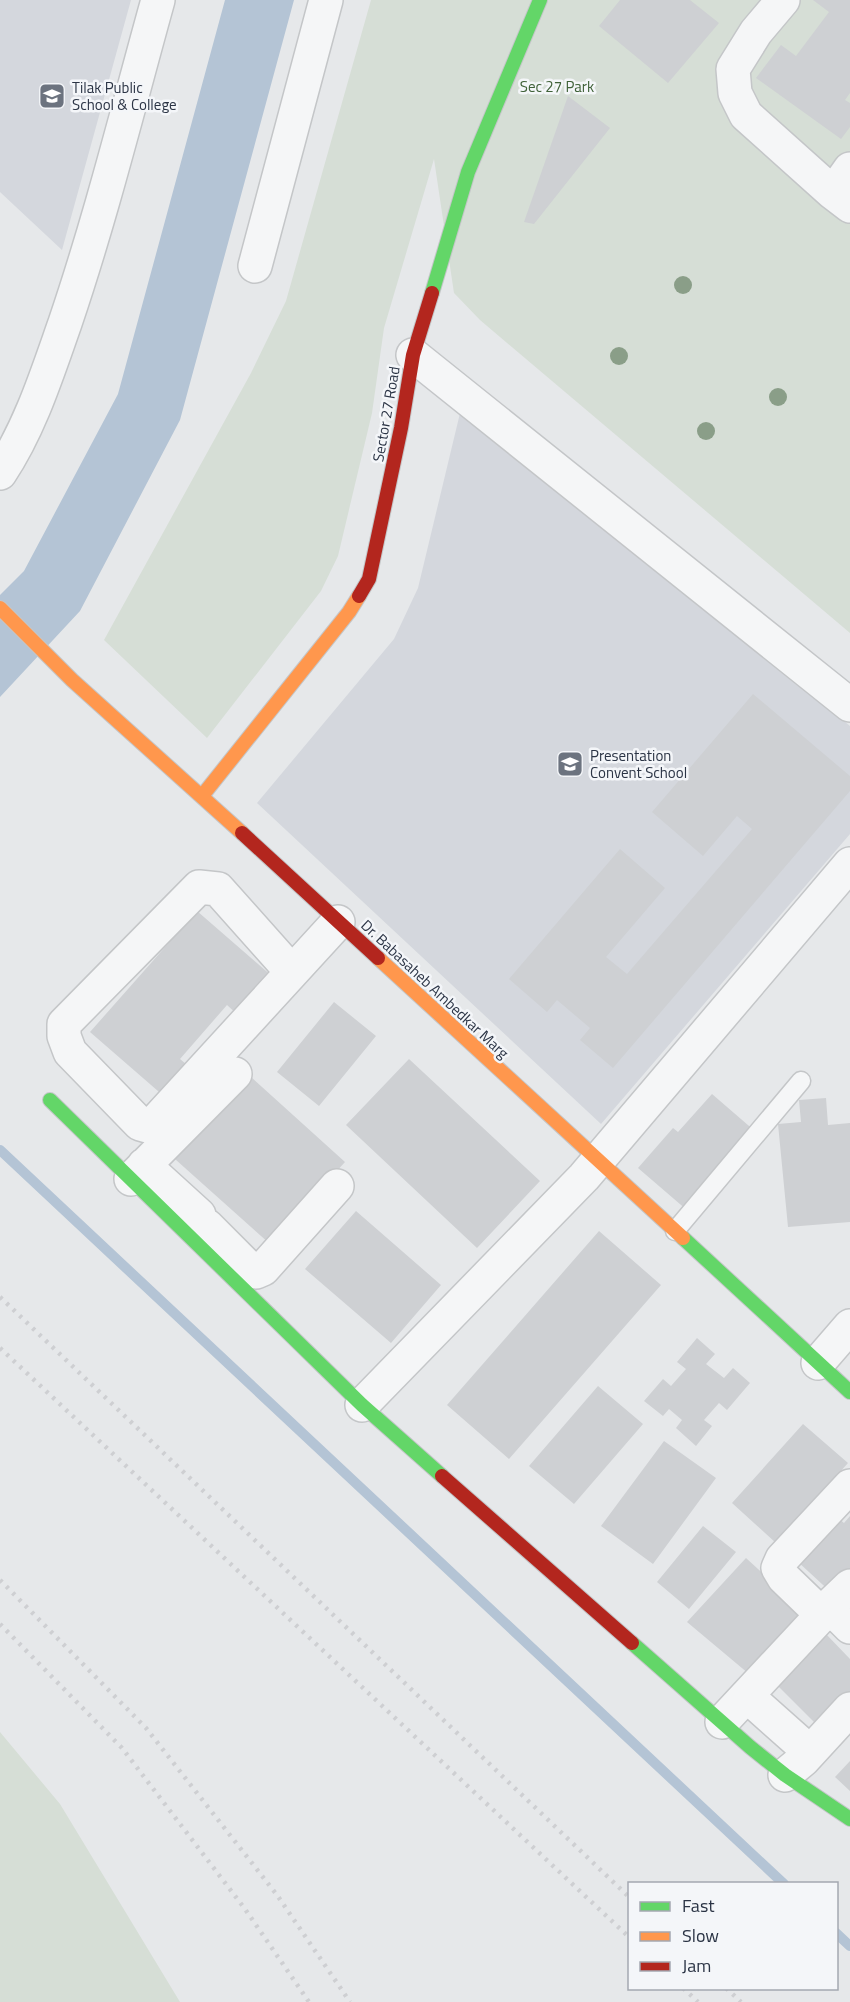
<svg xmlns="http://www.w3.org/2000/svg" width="850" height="2002" viewBox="0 0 850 2002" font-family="'Titillium Web',sans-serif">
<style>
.built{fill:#d4d7dd}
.green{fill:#d6ded6}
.water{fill:#b4c4d5}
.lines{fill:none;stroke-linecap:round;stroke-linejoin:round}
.stream{stroke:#b4c4d5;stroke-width:10}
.building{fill:#ced0d3}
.lane-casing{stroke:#c4c6c8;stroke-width:21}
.street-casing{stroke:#c4c6c8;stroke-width:36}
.fast-casing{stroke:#c4c6c8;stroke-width:16}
.slow-casing{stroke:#c4c6c8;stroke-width:16}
.jam-casing{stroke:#c4c6c8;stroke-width:16}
.lane{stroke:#f5f6f7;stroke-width:18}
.street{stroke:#f5f6f7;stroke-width:33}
.fast{stroke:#63d668;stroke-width:14}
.slow{stroke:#ff974d;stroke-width:14}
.jam{stroke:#b3261e;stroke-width:14}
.rail{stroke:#cecfd2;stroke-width:4.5;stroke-dasharray:3 6;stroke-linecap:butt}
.tree{fill:#8a9e88}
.labels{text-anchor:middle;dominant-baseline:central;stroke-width:5;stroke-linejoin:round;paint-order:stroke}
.park-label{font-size:15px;fill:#3f6138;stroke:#f4f6f9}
.poi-label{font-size:15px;fill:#2b3445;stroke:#f4f6f9;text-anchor:start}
.street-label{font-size:15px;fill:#2b3445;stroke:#f4f6f9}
</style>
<rect width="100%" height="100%" fill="#e6e8ea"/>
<path class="built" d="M0 0H131L62 250 0 192Z
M461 409 850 726V834L601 1124 257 803 394 639 418 588Z"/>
<path class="green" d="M371 0H850V633L480 320 454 293 434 159 384 328 372 413 338 556 321 591 207 738 104 640 251 373 286 301Z
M0 1732 60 1804 180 2002H0Z"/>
<path class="water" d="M225 0H294L180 420 80 611 0 697V595L24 571 118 394Z"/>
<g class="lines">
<path class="stream" d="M0 1150 784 1884
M836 1933 850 1946"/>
</g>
<path class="building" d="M620 0H690L719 23 668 83 599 26Z
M813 0H850V93L845 100 850 103V127L841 139 756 78 781 45 796 56 829 12Z
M568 96 610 128 534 224 524 222Z
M753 694 850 776V791L613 1068 580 1040 590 1028 557 1000 547 1012 509 979 620 849 665 888 606 957 627 974 752 829 737 816 703 856 652 812Z
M197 911 273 977 239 1016 227 1005 180 1059 192 1069 166 1098 90 1032Z
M334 1002 376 1036 319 1106 277 1072Z
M409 1059 540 1181 477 1248 346 1125Z
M241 1068 345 1162 270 1244 166 1151Z
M712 1094 756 1132 688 1211 638 1168 673 1128 678 1132Z
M826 1098 828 1125 850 1123V1222L788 1227 778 1124 801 1122 799 1100Z
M356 1211 441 1285 391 1343 305 1269Z
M599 1231 661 1285 509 1459 447 1405Z
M697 1338 715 1354 706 1364 724 1378 733 1368 750 1383 727 1410 719 1403 704 1420 712 1426 696 1446 676 1428 682 1420 669 1409 663 1416 644 1401 663 1379 671 1386 686 1369 677 1362Z
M598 1386 643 1424 574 1504 529 1466Z
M803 1424 848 1463 776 1543 732 1503Z
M664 1441 716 1478 653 1564 601 1526Z
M850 1516V1581L835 1596 797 1561 838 1518 844 1523Z
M703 1526 736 1552 689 1609 657 1582Z
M746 1558 808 1615 755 1679 687 1622Z
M825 1633 850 1659V1693L817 1725 778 1686Z
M850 1761V1791L835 1777Z"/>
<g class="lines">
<defs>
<path id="lane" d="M675 1231 801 1081"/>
<path id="street" d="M783 0 756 32 733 69 735 93 746 115 833 193
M850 169 833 193 850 206
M255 266 326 0
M413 355 850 705
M0 473C30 428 47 374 65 323 101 217 128 108 158 0
M292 972 218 889 199 887 64 1024V1036L70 1052 140 1124 147 1126 155 1122 338 922
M144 1165 199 1215
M131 1179 235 1074
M207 1226 249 1268 256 1272 263 1269 337 1186
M818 1363 850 1326
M362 1405 584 1177 850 864
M850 1486 782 1559 778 1568 784 1578 813 1606 826 1609 850 1586
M747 1696 810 1752
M722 1722 819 1618 826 1614H837L850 1627
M785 1775 803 1760 850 1709"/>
<path id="fast" d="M432 293 468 172 540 0
M50 1100 362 1405 442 1476
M683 1238 850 1392
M632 1643 750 1747 785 1775 850 1819"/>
<path id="slow" d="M0 608 72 680 242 833
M202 796 349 612 359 596
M378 958 683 1238"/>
<path id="jam" d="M359 596 369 579 401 428 413 355 432 293
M242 833 378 958
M442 1476 632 1643"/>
</defs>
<use href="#lane" class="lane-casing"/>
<use href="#street" class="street-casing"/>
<use href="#fast" class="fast-casing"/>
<use href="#slow" class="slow-casing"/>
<use href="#jam" class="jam-casing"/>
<use href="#lane" class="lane"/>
<use href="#street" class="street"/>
<use href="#fast" class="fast"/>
<use href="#slow" class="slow"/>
<use href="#jam" class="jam"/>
<path class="rail" d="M0 1297 630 1898
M0 1348 630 1938
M0 1580 146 1728 277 1895 350 2002
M0 1624 122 1748 245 1909 309 2002
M683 1988 698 2002
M726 1988 741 2002"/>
</g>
<g class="tree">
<circle cx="683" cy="285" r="9"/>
<circle cx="619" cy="356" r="9"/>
<circle cx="778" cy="397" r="9"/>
<circle cx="706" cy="431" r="9"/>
</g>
<defs>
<symbol id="university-square" viewBox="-11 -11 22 22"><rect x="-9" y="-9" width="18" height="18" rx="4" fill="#6c737f" stroke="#f4f6f9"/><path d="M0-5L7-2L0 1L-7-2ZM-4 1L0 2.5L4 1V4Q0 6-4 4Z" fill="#fff"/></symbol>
<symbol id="school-square" viewBox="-11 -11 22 22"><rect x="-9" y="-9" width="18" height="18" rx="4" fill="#6c737f" stroke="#f4f6f9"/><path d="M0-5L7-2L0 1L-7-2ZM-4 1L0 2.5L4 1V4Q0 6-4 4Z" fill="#fff"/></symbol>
</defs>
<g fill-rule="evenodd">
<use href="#university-square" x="37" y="81" width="30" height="30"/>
<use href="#school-square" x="555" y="749" width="30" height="30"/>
</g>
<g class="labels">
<g class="park-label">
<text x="557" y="86">Sec 27 Park</text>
</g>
<g class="poi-label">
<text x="72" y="87">Tilak Public<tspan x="72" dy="17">School &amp; College</tspan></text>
<text x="590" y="755">Presentation<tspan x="590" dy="17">Convent School</tspan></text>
</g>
<g class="street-label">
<text transform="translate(386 414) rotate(-80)">Sector 27 Road</text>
<text transform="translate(435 989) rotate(43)">Dr. Babasaheb Ambedkar Marg</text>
</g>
</g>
<rect x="628" y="1882" width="210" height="108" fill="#f4f6f9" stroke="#a4a8b1" stroke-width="1.5"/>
<rect x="640" y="1902" width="30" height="9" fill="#63d668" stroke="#a4a8b1" stroke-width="1.5"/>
<text x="682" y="1912" font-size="18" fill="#2b3445">Fast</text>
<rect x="640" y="1932" width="30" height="9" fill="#ff974d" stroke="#a4a8b1" stroke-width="1.5"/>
<text x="682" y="1942" font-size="18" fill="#2b3445">Slow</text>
<rect x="640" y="1962" width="30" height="9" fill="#b3261e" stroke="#a4a8b1" stroke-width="1.5"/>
<text x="682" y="1972" font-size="18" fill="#2b3445">Jam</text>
</svg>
